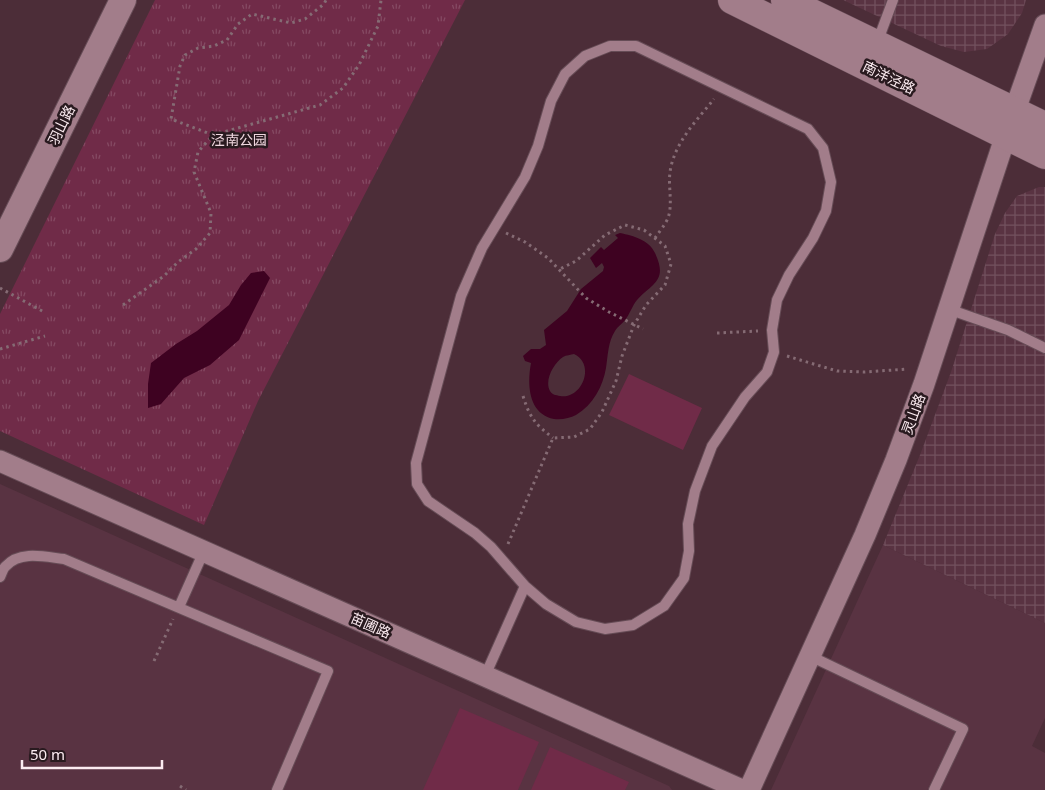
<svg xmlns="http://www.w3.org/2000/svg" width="1045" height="790" viewBox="0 0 1045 790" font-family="'Noto Sans','Noto Sans SC',sans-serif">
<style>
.built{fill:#593342}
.industrial{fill:url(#industrial-grid)}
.grass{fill:url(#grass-tufts)}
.garden{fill:#702b48}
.water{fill:#3e0221;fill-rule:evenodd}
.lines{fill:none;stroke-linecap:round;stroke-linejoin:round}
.service-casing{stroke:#664c56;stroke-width:12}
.minor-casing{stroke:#664c56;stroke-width:23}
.tertiary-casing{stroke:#664c56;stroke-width:28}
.secondary-casing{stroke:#664c56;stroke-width:29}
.path{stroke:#856b74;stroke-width:3;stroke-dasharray:2.5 4;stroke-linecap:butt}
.service{stroke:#a27d8a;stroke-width:10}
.minor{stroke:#a27d8a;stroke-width:21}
.tertiary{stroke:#a27d8a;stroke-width:26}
.secondary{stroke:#a27d8a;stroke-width:28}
.labels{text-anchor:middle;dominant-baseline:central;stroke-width:5;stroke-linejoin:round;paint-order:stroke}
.street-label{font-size:14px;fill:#fcecf1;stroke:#291a1f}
.park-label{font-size:14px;fill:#efd6de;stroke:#291a1f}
</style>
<defs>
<pattern id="industrial-grid" width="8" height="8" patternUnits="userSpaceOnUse" patternTransform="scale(1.25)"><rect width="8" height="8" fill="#593342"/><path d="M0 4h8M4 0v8" fill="none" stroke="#72515e"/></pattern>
<pattern id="grass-tufts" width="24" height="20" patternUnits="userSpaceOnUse" patternTransform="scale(1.25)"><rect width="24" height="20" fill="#702b48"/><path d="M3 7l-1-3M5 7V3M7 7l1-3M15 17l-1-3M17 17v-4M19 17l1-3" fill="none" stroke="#854a63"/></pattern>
</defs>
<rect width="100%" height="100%" fill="#4c2d38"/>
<path class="built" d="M0 484 669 786 672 790H0Z
M883 545 1045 623V718L1032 746 1045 753V790H771Z"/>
<path class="industrial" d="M843 0H1026L1022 13 1008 34 987 49 964 52 941 46Z
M1039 187H1045V623L883 545 920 455 951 372 995 234 1005 213 1017 196Z"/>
<path class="grass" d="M155 0H465L258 401 204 525 0 431V314Z"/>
<path class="garden" d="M629 374 702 408 683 450 609 415Z
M460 708 539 742 518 790H423Z
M550 747 629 782 625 790H531Z"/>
<path class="water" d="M620 233C634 236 649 240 655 253 668 281 653 283 637 300 632 306 630 314 625 320 622 324 618 326 615 331 608 342 608 355 606 368 603 386 593 405 576 415 570 418 562 420 554 419 528 414 527 384 531 363L525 361 523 356 531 349H540L546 345 544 330 567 311 581 289 603 271 604 267 602 263 596 268 590 258 601 247 604 250 618 238 615 235ZM574 354C596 364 582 400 560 396 556 395 552 395 550 391 544 380 554 363 563 357 566 355 571 355 574 354Z
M264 271 270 278 239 340 210 365 184 378 161 404 148 408V384L151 363 176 344 197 331 229 305 241 285 251 273Z"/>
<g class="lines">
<defs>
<path id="service" d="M877 43 893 0
M610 46H636L808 129 823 148 831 182 826 211 813 238 789 275 777 300 772 330 774 352 767 372 745 397 712 446 695 491 688 524 689 551 684 578 664 606 633 625 605 629 576 622 546 604 525 586 491 547 475 533 428 501 417 484 416 463 461 296 482 248 525 177 538 146 551 101 565 74 585 56Z
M948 309 1008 330 1045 348
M0 577C2 573 3 568 6 566 20 550 46 557 64 559L328 671 277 790
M179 607 204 551
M810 656 963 729 934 790
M485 676 525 586"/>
<path id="minor" d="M0 461 742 790
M749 790 865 535 896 460 924 384 1006 135 1045 25"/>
<path id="tertiary" d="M0 249 123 0"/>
<path id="secondary" d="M732 0 1045 155
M785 0 1045 126"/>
</defs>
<use href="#service" class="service-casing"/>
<use href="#minor" class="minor-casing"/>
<use href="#tertiary" class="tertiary-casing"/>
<use href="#secondary" class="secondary-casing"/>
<path class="path" d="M213 135 171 119 180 66 185 55 198 48 214 46 227 40 238 24 252 14 291 23 305 19 324 4 326 0
M506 233 525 242 548 258 586 298 609 312 643 329
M655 238C659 232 665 225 668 218 673 204 668 187 670 172 674 143 697 120 714 99
M0 288 44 312
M123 305 164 276 178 262 196 249 210 233 211 213 194 172 198 152 213 135 320 105 343 88 359 65 378 26 381 0
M717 333 758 331
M0 349 45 336
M787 356 837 371 864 372 908 369
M523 396C530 418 535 424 553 438
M508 544 553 438 574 437 590 429 602 412 616 381 622 356 634 325 646 305 665 285 671 264 665 246 644 230 625 225 605 235 576 261 558 270
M154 661 173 619
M180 786 186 790"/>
<use href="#service" class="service"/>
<use href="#minor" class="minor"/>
<use href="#tertiary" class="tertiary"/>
<use href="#secondary" class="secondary"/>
</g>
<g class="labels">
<g class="street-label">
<text transform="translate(889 77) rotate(26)">南洋泾路</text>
<text transform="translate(61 125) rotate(-64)">羽山路</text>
<text transform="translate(913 414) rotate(-70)">灵山路</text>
<text transform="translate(371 625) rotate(24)">苗圃路</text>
</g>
<g class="park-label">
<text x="239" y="139">泾南公园</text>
</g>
</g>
<path d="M22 760v8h140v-8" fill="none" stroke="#fcecf1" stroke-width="2.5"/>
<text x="30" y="760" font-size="15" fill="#fcecf1" stroke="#291a1f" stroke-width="4" paint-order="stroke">50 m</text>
</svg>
